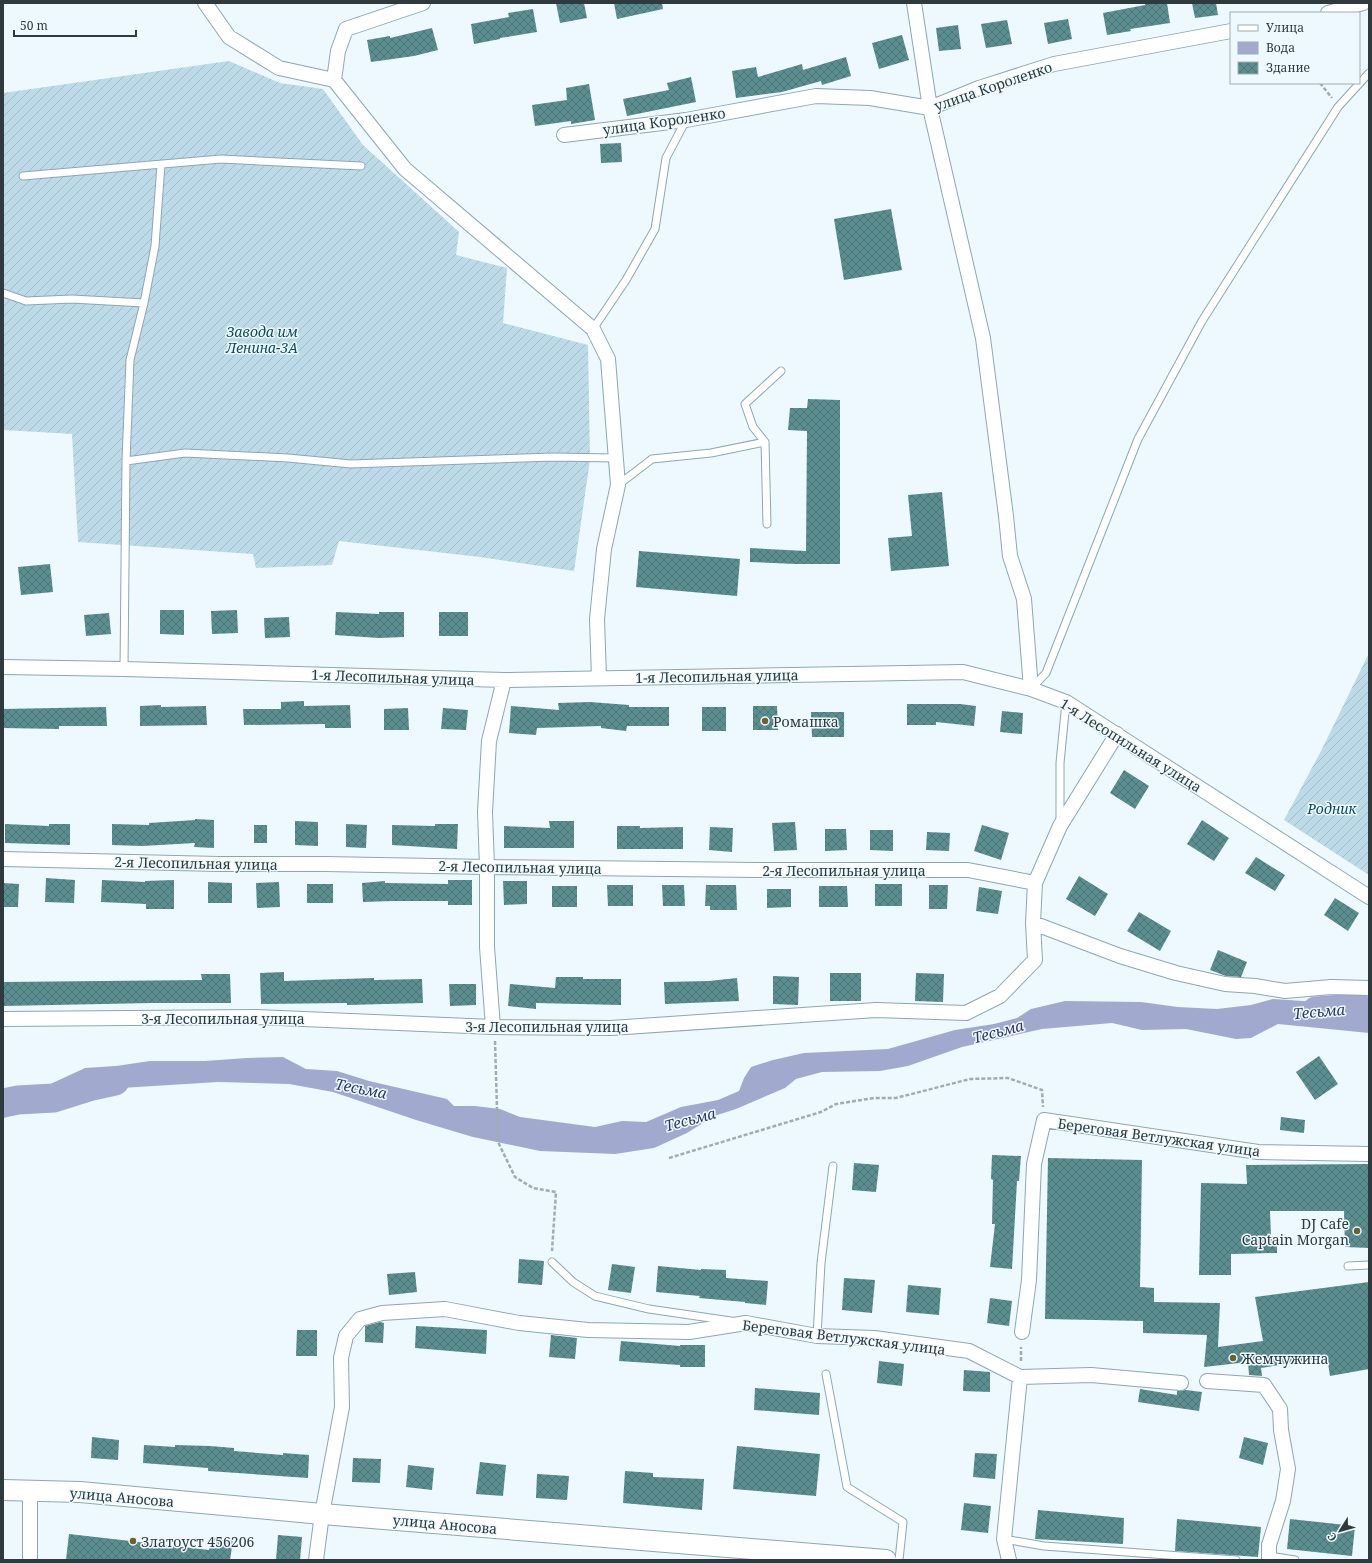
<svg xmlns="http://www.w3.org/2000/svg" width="1372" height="1563" viewBox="0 0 1372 1563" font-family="'Noto Serif',serif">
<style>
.garden{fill:url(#garden-furrows)}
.water{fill:#a2a9ce}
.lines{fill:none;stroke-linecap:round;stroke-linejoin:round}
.river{stroke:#a2a9ce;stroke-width:29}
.building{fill:url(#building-cross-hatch)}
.lane-casing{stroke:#8ca7b3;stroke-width:9}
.street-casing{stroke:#8ca7b3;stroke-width:16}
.secondary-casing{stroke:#8ca7b3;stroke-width:22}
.path{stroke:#a0acb1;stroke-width:2.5;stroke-dasharray:4 2;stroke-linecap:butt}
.lane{stroke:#fff;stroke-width:7}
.street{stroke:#fff;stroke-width:14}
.secondary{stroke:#fff;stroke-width:20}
.poi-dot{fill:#6d622f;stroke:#edf9fe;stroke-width:1.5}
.labels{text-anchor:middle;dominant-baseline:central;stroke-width:3;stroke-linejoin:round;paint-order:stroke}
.street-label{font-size:14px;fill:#2e3a3e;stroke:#edf9fe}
.park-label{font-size:14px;font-style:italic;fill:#0e4b5f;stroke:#edf9fe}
.poi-label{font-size:14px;fill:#2e3a3e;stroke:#edf9fe;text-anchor:start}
.water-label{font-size:15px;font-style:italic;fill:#313666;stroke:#edf9fe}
</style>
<defs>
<pattern id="garden-furrows" width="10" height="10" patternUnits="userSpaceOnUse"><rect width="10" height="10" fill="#bcdae7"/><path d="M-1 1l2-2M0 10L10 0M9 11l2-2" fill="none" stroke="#a2bcc7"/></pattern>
<pattern id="building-cross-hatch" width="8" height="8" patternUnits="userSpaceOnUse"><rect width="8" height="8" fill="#5b8e90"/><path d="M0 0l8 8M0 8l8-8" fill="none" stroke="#4c7577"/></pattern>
</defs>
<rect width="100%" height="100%" fill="#edf9fe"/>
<path class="garden" d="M229 61 280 83 323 89 363 145 459 232 456 255 507 268 503 323 588 345 590 460 574 571 480 557 339 541 332 565 256 568 253 554 78 542 72 434 3 430V93Z
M1369 653V875L1284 820 1321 751Z"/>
<path class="water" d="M1337 998 1357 1008 1369 1012V1033L1278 1024 1251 1038 1236 1039 1186 1029 1142 1030 1112 1023 1042 1029 962 1047 908 1066 880 1071 822 1072 796 1079 785 1088 736 1109 714 1116 687 1133 654 1148 615 1154 540 1151 473 1137 416 1120 333 1092 289 1084 218 1082 73 1091 47 1105 3 1118V1088L31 1093 85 1068 116 1066 150 1061H205L247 1058 283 1057 306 1069 337 1071 369 1081 447 1099 454 1106H475L500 1109 520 1117 595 1127 622 1121 646 1122 681 1107 718 1100 739 1091 744 1078 751 1067 773 1060 804 1053 888 1049 955 1030 994 1024 1017 1018 1031 1009 1065 1001 1141 1002 1178 1007 1217 1009 1251 1005 1273 999 1319 1002Z"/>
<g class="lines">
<path class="river" d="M1316 1011 1356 1008 1369 1012
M3 1103 18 1100 54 1098 92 1086 115 1081"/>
</g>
<path class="building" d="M556 3H584L587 18 560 23Z
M614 3H662L663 9 617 19Z
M1145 3H1167L1170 23 1130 29 1131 31 1107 35 1103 13 1145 5Z
M1192 3H1216L1218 15 1195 18Z
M533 9 537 32 500 38V39L474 44 471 24 509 17 508 13Z
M1068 19 1072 39 1048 44 1044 23Z
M1007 20 1012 44 986 48 981 24Z
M958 25 961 49 939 51 936 28Z
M432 28 438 50 414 56 371 62 367 40 390 36V38Z
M902 35 909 60 879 69 872 43Z
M846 57 851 76 822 85 821 81 782 92 736 98 732 71 756 67 758 77 802 64 803 70Z
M691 77 696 102 627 116 623 99 669 90 667 83Z
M589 84 595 120 571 124V121L535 126 532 105 567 100 566 88Z
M621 143 622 162 601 163 600 144Z
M891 209 902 270 844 280 834 219Z
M808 399 840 400V564H796L750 562V548L806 551 807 431 788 430 790 408H807Z
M942 492 949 566 891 571 888 538 912 536 908 495Z
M639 551 740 559 737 596 636 587Z
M50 564 53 592 21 595 18 567Z
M160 610H184V635L160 634Z
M237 610 238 633 212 634 211 611Z
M336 612 379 614V612H404V637L379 638 335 635Z
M439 612H468V636H439Z
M109 613 111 634 86 636 84 615Z
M289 617 290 637 265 638 264 618Z
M304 701V706L350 705 351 728H325V724L244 725 243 709H281V702Z
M590 702 629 705V707H669V726H627L626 731 601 728V726L537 728 536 735 509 733 511 706 559 710 558 703Z
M907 704H960L976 706 974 726 936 722V725H907Z
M161 705V707L206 706 207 725 140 726V706Z
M753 706H777L778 730H753Z
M106 707 107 726H59V729L3 728V709Z
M702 707H726V731H702Z
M408 708 409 730H384V709Z
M443 708 468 710 466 730 441 729Z
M1002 711 1023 713 1022 734 1000 732Z
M811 712H844V737H812Z
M1124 770 1149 786 1135 809 1110 793Z
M195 819 214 820V848L194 847 195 843 142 846 112 845V824L149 825V823L195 820Z
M1202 820 1229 838 1214 861 1187 844Z
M295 821 318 822V846L295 845Z
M549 821H574V848H504V826L550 828Z
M795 822 797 850 774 851 772 823Z
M5 824 49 826V824H70V845L5 843Z
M346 824 367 825 366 848 346 847Z
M435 824H458L457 849 392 845V825L435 826Z
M254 825H267V843H254Z
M982 825 1009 833 1001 860 974 851Z
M617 826H640V828L683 827V849H617Z
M710 827 733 828 732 852 709 850Z
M825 829H846L847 850 825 851Z
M870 830H893V851L870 850Z
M927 832 950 833 949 851 926 850Z
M1256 857 1285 875 1275 891 1245 873Z
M1079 876 1108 894 1095 916 1066 899Z
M46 878 75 880 74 903 45 902Z
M102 880 145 882V881L174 880V909H146V904L101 902Z
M448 880H472V905H448V901H393L363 902 362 883 385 881V883L448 884Z
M503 881H527V904L504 905Z
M208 882 232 883V903H208Z
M279 882 280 907 257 908 256 883Z
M3 883 19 884 18 907H3Z
M307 884H333V903H307Z
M875 884H902V906H875Z
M607 885H633V906H608Z
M662 885H684L685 906H663Z
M706 885H736L737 910H710V906H705Z
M929 885H948L947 909H929Z
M552 886H577V907H552Z
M819 886H847L848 907H819Z
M979 887 1002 891 998 914 976 911Z
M767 889H791V907L767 908Z
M1335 898 1359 913 1348 931 1324 915Z
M1139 912 1171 931 1160 951 1127 931Z
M1218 950 1247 962 1241 977 1226 976 1210 970Z
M284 972V981L374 978V980L422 979 423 1003 347 1005V1003L261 1004 260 973Z
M830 973H861V1001H830Z
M916 973 944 974 943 1002 915 1001Z
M201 974H230L231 1003H152L3 1006V982L202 980Z
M773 976 799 977 798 1005 773 1004Z
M556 977H583V979H621V1005L536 1003V1009L508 1006 510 984 555 988Z
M737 978 739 1001 665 1004 664 982 709 981Z
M449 984H476V1005L450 1006Z
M1319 1056 1338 1084 1315 1100 1296 1072Z
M1281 1117 1305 1120 1304 1133 1280 1130Z
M992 1155 1021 1156 1019 1181H1017L1012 1269 990 1267 995 1224H992L993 1180 991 1179Z
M1048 1158 1142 1160 1140 1287 1154 1288V1302L1220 1303 1218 1347 1263 1341 1255 1297 1369 1282V1369L1330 1376 1327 1357 1261 1368 1262 1376 1249 1375 1248 1362 1204 1367 1207 1335 1143 1333V1321L1045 1319Z
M854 1163 879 1165 876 1192 852 1190Z
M1369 1164V1248L1345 1247 1344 1211H1270L1271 1236H1277V1253L1231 1254V1275H1199L1201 1183 1247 1184 1246 1165Z
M519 1259 544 1261 542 1285 518 1283Z
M612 1264 635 1267 631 1293 608 1290Z
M658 1266 701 1270V1269L726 1270V1278L768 1281 766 1305 745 1303V1302L699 1298 700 1296 656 1292Z
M415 1272 417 1292 389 1295 387 1274Z
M844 1278 875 1280 872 1313 842 1310Z
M908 1285 941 1288 939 1315 906 1312Z
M990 1298 1012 1301 1009 1326 987 1323Z
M380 1322 384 1323 383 1343 365 1342V1326Z
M416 1326 487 1330 486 1354 415 1348Z
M297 1330H317V1356H296Z
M551 1335 577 1338 575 1359 549 1357Z
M621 1341 680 1346V1345H705V1367H680V1365L619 1361Z
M879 1361 904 1364 902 1386 877 1383Z
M964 1370 990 1372V1392L963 1391Z
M755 1388 820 1393 819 1415 754 1410Z
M1140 1389 1177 1395V1391L1186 1390 1202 1392 1199 1411 1138 1402Z
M92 1437 119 1440 118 1460 91 1458Z
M1244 1437 1268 1443 1263 1465 1239 1458Z
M144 1445 175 1447V1445L210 1446 234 1448V1451L283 1455V1453L309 1455 308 1478 208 1471V1468L143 1463Z
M737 1446 820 1454 816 1496 733 1489Z
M975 1453 997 1454 995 1479 973 1477Z
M353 1458 381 1459 380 1483 352 1482Z
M480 1462 506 1465 503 1496 476 1494Z
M408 1465 434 1468 432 1490 406 1487Z
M625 1471 653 1473V1477L704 1479 702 1510 623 1503Z
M537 1474 569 1476 567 1500 536 1498Z
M964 1503 991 1506 988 1533 961 1530Z
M1038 1510 1124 1518 1123 1544 1035 1539Z
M1177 1519 1261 1527 1258 1557 1175 1551Z
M1290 1519 1355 1526 1352 1556 1287 1549Z
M69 1534 209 1550 210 1537 233 1540 230 1560H66Z
M278 1535 302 1537 300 1560H276Z"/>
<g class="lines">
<defs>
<path id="lane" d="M23 176 221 159 361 166
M3 293 26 301 72 299 144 303
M593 329 626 280 655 229 666 158 686 120
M765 442 753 427 745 404 781 371
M126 461 185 453 288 458 351 464 553 457 615 458
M618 485 652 459 711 453 765 442 767 524
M124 669 126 461 130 360 144 303 155 246 161 165
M1032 688 1046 673 1138 439 1202 321 1338 107 1369 73
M1060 822V763L1066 702
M552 1262 573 1282 595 1296 649 1309 731 1321
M1348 1266 1369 1265
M817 1336 821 1263 833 1166
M826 1374 847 1487 903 1522 899 1560
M1004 1539 1044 1546 1236 1560
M1269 1556 1295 1560"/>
<path id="street" d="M205 3 229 37 279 68 334 80 338 51 346 29 423 3
M914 3 930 108 983 338 1006 516 1010 556 1024 599 1031 689
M1328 13 1363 3
M334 80 405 169 593 329 608 359 618 485 604 549 597 619 599 678
M564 135 686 120 816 96 870 98 930 108 979 88 1054 64 1231 31
M3 667 124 669 504 680 963 672 1031 689 1066 702 1369 897
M3 859 219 864H325L487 867 759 870H968L1035 883
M1033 923 1120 956 1176 973 1225 984 1255 986 1285 991 1331 987 1369 988
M3 1019 256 1017 493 1027 611 1028 876 1010 966 1013 1000 996 1035 960 1033 923 1035 883 1060 826 1117 734
M493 1027 487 947V867L485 812 489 741 504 680
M1022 1332 1029 1280 1034 1164 1044 1120 1258 1152 1369 1154
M1207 1381 1264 1385 1280 1409 1281 1430 1288 1469 1283 1501 1269 1545V1560
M30 1560V1490
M316 1560 322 1514 342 1407 341 1358 346 1336 360 1319 382 1313 445 1309 519 1323 588 1330 689 1332 746 1323 817 1336 874 1338 969 1351 1020 1377 1091 1375 1181 1383
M1009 1560 1004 1539 1020 1377"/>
<path id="secondary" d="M3 1490 80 1492 322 1514 886 1560"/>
</defs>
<use href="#lane" class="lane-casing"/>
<use href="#street" class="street-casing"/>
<use href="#secondary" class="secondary-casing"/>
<path class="path" d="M1320 83 1332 98
M495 1041 498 1142 515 1177 533 1188 556 1192 552 1251
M669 1158 821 1112 836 1104 874 1098H896L970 1079 1008 1078 1042 1090 1043 1107
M1021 1361V1347"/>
<use href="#lane" class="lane"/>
<use href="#street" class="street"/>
<use href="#secondary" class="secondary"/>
</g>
<g class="poi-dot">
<circle cx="765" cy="721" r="4"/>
<circle cx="1357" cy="1231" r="4"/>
<circle cx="1233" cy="1358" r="4"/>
<circle cx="133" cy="1541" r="4"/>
</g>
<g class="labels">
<g class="street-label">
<text transform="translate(993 86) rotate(-19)">улица Короленко</text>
<text transform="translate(664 121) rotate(-8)">улица Короленко</text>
<text transform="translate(717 676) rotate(-1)">1-я Лесопильная улица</text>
<text transform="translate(393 677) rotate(2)">1-я Лесопильная улица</text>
<text transform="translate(1131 745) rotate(32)">1-я Лесопильная улица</text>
<text transform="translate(196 863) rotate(1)">2-я Лесопильная улица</text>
<text transform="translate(520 867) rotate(1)">2-я Лесопильная улица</text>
<text x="844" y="870">2-я Лесопильная улица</text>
<text x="223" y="1018">3-я Лесопильная улица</text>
<text x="547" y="1026">3-я Лесопильная улица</text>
<text transform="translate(1159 1137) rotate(8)">Береговая Ветлужская улица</text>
<text transform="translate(844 1337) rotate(7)">Береговая Ветлужская улица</text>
<text transform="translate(122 1497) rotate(5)">улица Аносова</text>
<text transform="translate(445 1524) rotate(5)">улица Аносова</text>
</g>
<g class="park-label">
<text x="262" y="331">Завода им<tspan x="262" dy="16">Ленина-3А</tspan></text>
<text x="1332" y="808">Родник</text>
</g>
<g class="poi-label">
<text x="773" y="721">Ромашка</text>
<text x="1349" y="1223" text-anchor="end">DJ Cafe<tspan x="1349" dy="16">Captain Morgan</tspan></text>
<text x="1241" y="1358">Жемчужина</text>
<text x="141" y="1541">Златоуст 456206</text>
</g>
<g class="water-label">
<text transform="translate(1319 1011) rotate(-5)">Тесьма</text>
<text transform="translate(998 1031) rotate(-15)">Тесьма</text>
<text transform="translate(361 1088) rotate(11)">Тесьма</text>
<text transform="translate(690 1119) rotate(-15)">Тесьма</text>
</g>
</g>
<rect width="1372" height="1563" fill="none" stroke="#2e3a3e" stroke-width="8"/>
<rect x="1230" y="12" width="130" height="72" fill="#edf9fe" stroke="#a1adb1"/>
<rect x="1238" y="25" width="20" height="6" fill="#ffffff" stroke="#a1adb1"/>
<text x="1266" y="32" font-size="12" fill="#2e3a3e">Улица</text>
<rect x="1238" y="42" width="20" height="12" fill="#a2a9ce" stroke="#a1adb1"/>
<text x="1266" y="52" font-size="12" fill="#2e3a3e">Вода</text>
<rect x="1238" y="62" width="20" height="12" fill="url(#building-cross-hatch)" stroke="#a1adb1"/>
<text x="1266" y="72" font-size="12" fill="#2e3a3e">Здание</text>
<g transform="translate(1340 1531) rotate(233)" stroke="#edf9fe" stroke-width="3" paint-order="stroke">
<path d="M0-3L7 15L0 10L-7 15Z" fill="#2e3a3e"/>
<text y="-6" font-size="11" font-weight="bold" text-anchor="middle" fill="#2e3a3e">С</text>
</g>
<path d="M14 30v6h122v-6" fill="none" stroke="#2e3a3e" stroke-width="2"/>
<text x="20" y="30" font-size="12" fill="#2e3a3e" stroke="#edf9fe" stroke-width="3" paint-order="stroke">50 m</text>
</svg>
